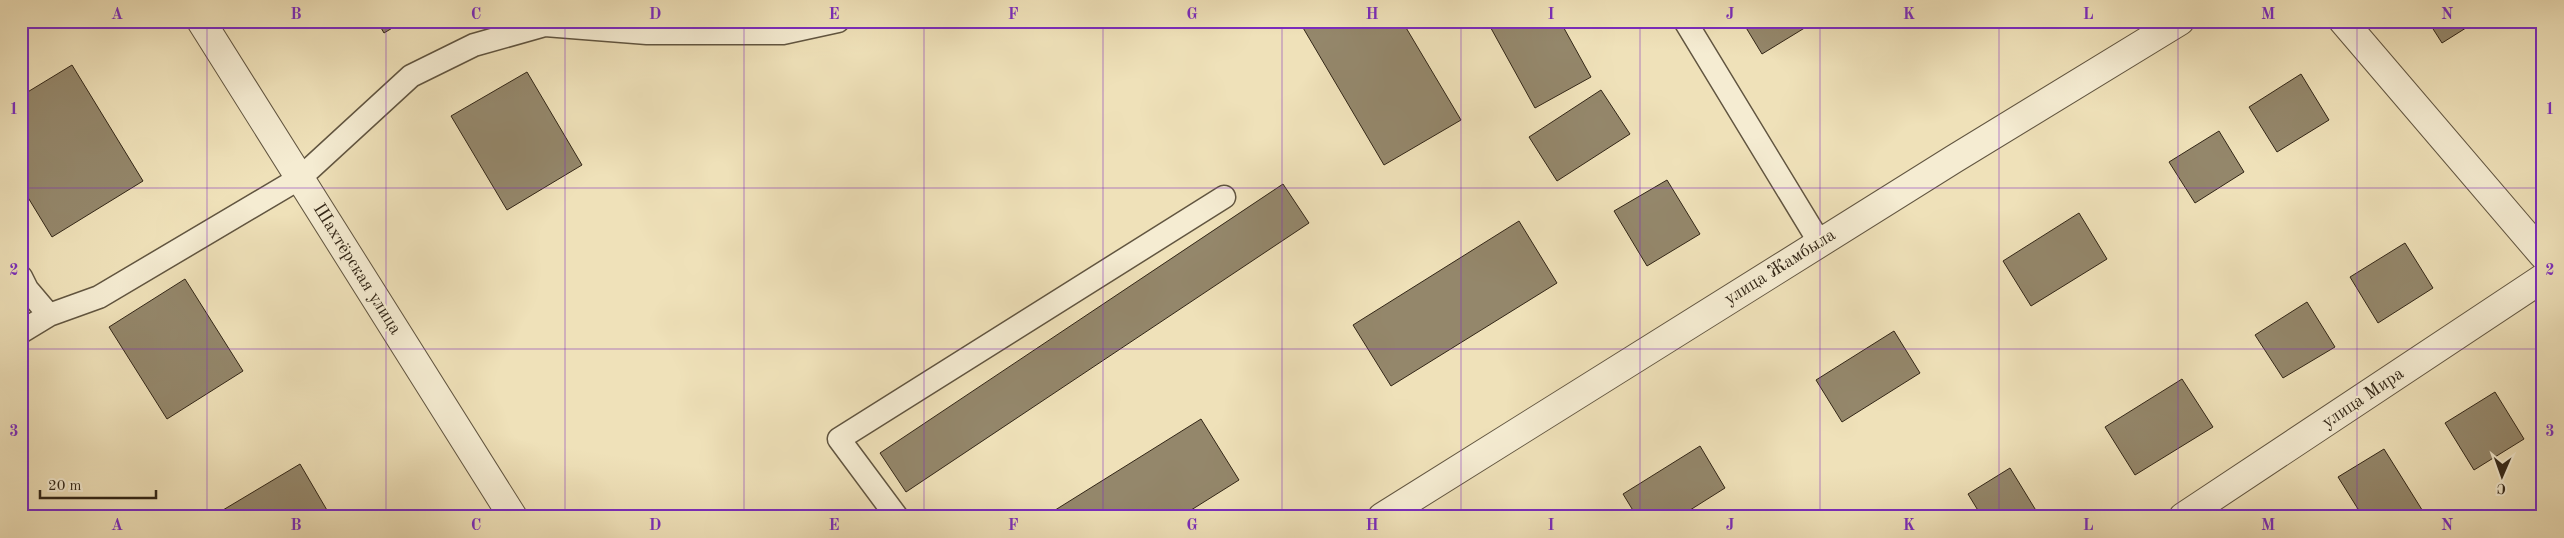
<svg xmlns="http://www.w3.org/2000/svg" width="2564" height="538" viewBox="0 0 2564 538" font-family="'Old Standard TT',serif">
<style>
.building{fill:#94876b;stroke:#322617}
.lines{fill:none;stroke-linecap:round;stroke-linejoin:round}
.service-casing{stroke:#615540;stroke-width:25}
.minor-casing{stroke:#615540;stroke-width:30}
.service{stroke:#f5ecd2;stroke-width:22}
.minor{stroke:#f5ecd2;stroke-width:28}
.grid{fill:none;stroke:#7b2cbf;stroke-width:1;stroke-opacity:0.55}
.labels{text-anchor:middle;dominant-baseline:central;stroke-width:4.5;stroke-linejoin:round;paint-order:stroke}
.street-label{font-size:18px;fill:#322617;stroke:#f5ecd2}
.neatline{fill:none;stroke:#7b2cbf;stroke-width:2}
.grid-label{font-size:16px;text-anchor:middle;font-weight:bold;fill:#7b2cbf}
</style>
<rect width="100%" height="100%" fill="#efe1b9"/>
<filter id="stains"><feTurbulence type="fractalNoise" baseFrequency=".004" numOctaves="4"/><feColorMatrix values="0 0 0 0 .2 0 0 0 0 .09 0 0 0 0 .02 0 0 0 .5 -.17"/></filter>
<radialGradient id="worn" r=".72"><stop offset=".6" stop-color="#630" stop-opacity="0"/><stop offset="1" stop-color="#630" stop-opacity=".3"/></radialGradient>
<path class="building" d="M377 21H404L384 33Z
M1299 21H1402L1461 120 1384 165Z
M1487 21H1560L1591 77 1535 108Z
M1742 21H1816L1762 54Z
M2428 21H2477L2442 43Z
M72 65 143 181 52 237 21 186V96Z
M527 72 582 165 507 210 451 116Z
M2301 74 2329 120 2277 152 2249 107Z
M1601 90 1630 134 1557 181 1529 137Z
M2219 131 2244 172 2195 203 2169 162Z
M1667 180 1700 234 1647 266 1614 211Z
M1283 184 1309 223 906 492 880 453Z
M2079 213 2107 259 2031 306 2003 261Z
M1519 221 1557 283 1391 386 1353 325Z
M2405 243 2433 288 2378 323 2350 277Z
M185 279 243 371 167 419 109 327Z
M2307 302 2335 347 2283 378 2255 335Z
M1894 331 1920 373 1842 422 1816 380Z
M2182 379 2213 427 2135 475 2105 427Z
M2495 392 2524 439 2474 470 2445 423Z
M1201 419 1239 480 1180 517H1044Z
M1700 446 1725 488 1679 517H1637L1623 494Z
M2384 449 2424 513 2417 517H2363L2338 477Z
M300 464 331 517H227L223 510Z
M2010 468 2040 517H1982L1968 494Z"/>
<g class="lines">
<defs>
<path id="service" d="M1685 21 1820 243
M21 277 27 289 49 315 99 297 300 178 411 76 474 45 545 25 647 33H783L838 21
M21 332 49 315
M897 517 839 439 1224 197"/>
<path id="minor" d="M201 21 513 517
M2343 21 2543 255
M1382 517 1954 159 2180 21
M2183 517 2543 278"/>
</defs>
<use href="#service" class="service-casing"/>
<use href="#minor" class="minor-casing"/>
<use href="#service" class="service"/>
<use href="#minor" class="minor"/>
</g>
<path class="grid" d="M207 21V517M386 21V517M565 21V517M744 21V517M924 21V517M1103 21V517M1282 21V517M1461 21V517M1640 21V517M1820 21V517M1999 21V517M2178 21V517M2357 21V517M21 188H2543M21 349H2543"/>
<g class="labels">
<g class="street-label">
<text transform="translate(1780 267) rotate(-32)">улица Жамбыла</text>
<text transform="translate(357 269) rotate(58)">Шахтёрская улица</text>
<text transform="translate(2363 398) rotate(-34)">улица Мира</text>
</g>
</g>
<rect width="2564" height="538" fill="none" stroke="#efe1b9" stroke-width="55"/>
<g transform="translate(2502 476) rotate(182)" stroke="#f5ecd2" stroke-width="4" paint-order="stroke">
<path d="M0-4L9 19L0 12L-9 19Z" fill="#322617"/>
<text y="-8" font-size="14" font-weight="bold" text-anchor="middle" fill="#322617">С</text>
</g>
<path d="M40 490v8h116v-8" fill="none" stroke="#322617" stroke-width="2.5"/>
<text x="48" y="490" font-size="15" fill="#322617" stroke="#f5ecd2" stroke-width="4" paint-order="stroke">20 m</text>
<rect x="28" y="28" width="2508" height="482" class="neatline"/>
<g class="grid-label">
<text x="117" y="19">A</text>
<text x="296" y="19">B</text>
<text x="476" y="19">C</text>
<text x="655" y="19">D</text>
<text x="834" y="19">E</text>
<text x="1013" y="19">F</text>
<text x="1192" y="19">G</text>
<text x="1372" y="19">H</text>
<text x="1551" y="19">I</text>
<text x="1730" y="19">J</text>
<text x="1909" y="19">K</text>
<text x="2088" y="19">L</text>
<text x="2268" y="19">M</text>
<text x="2447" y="19">N</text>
<text x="14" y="114">1</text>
<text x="2550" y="114">1</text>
<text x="14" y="275">2</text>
<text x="2550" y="275">2</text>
<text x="14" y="436">3</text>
<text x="2550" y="436">3</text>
<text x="117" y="530">A</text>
<text x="296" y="530">B</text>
<text x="476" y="530">C</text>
<text x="655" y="530">D</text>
<text x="834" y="530">E</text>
<text x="1013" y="530">F</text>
<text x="1192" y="530">G</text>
<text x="1372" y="530">H</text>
<text x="1551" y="530">I</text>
<text x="1730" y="530">J</text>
<text x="1909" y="530">K</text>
<text x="2088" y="530">L</text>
<text x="2268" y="530">M</text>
<text x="2447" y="530">N</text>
</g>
<rect width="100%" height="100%" filter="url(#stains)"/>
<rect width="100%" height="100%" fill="url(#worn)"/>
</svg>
